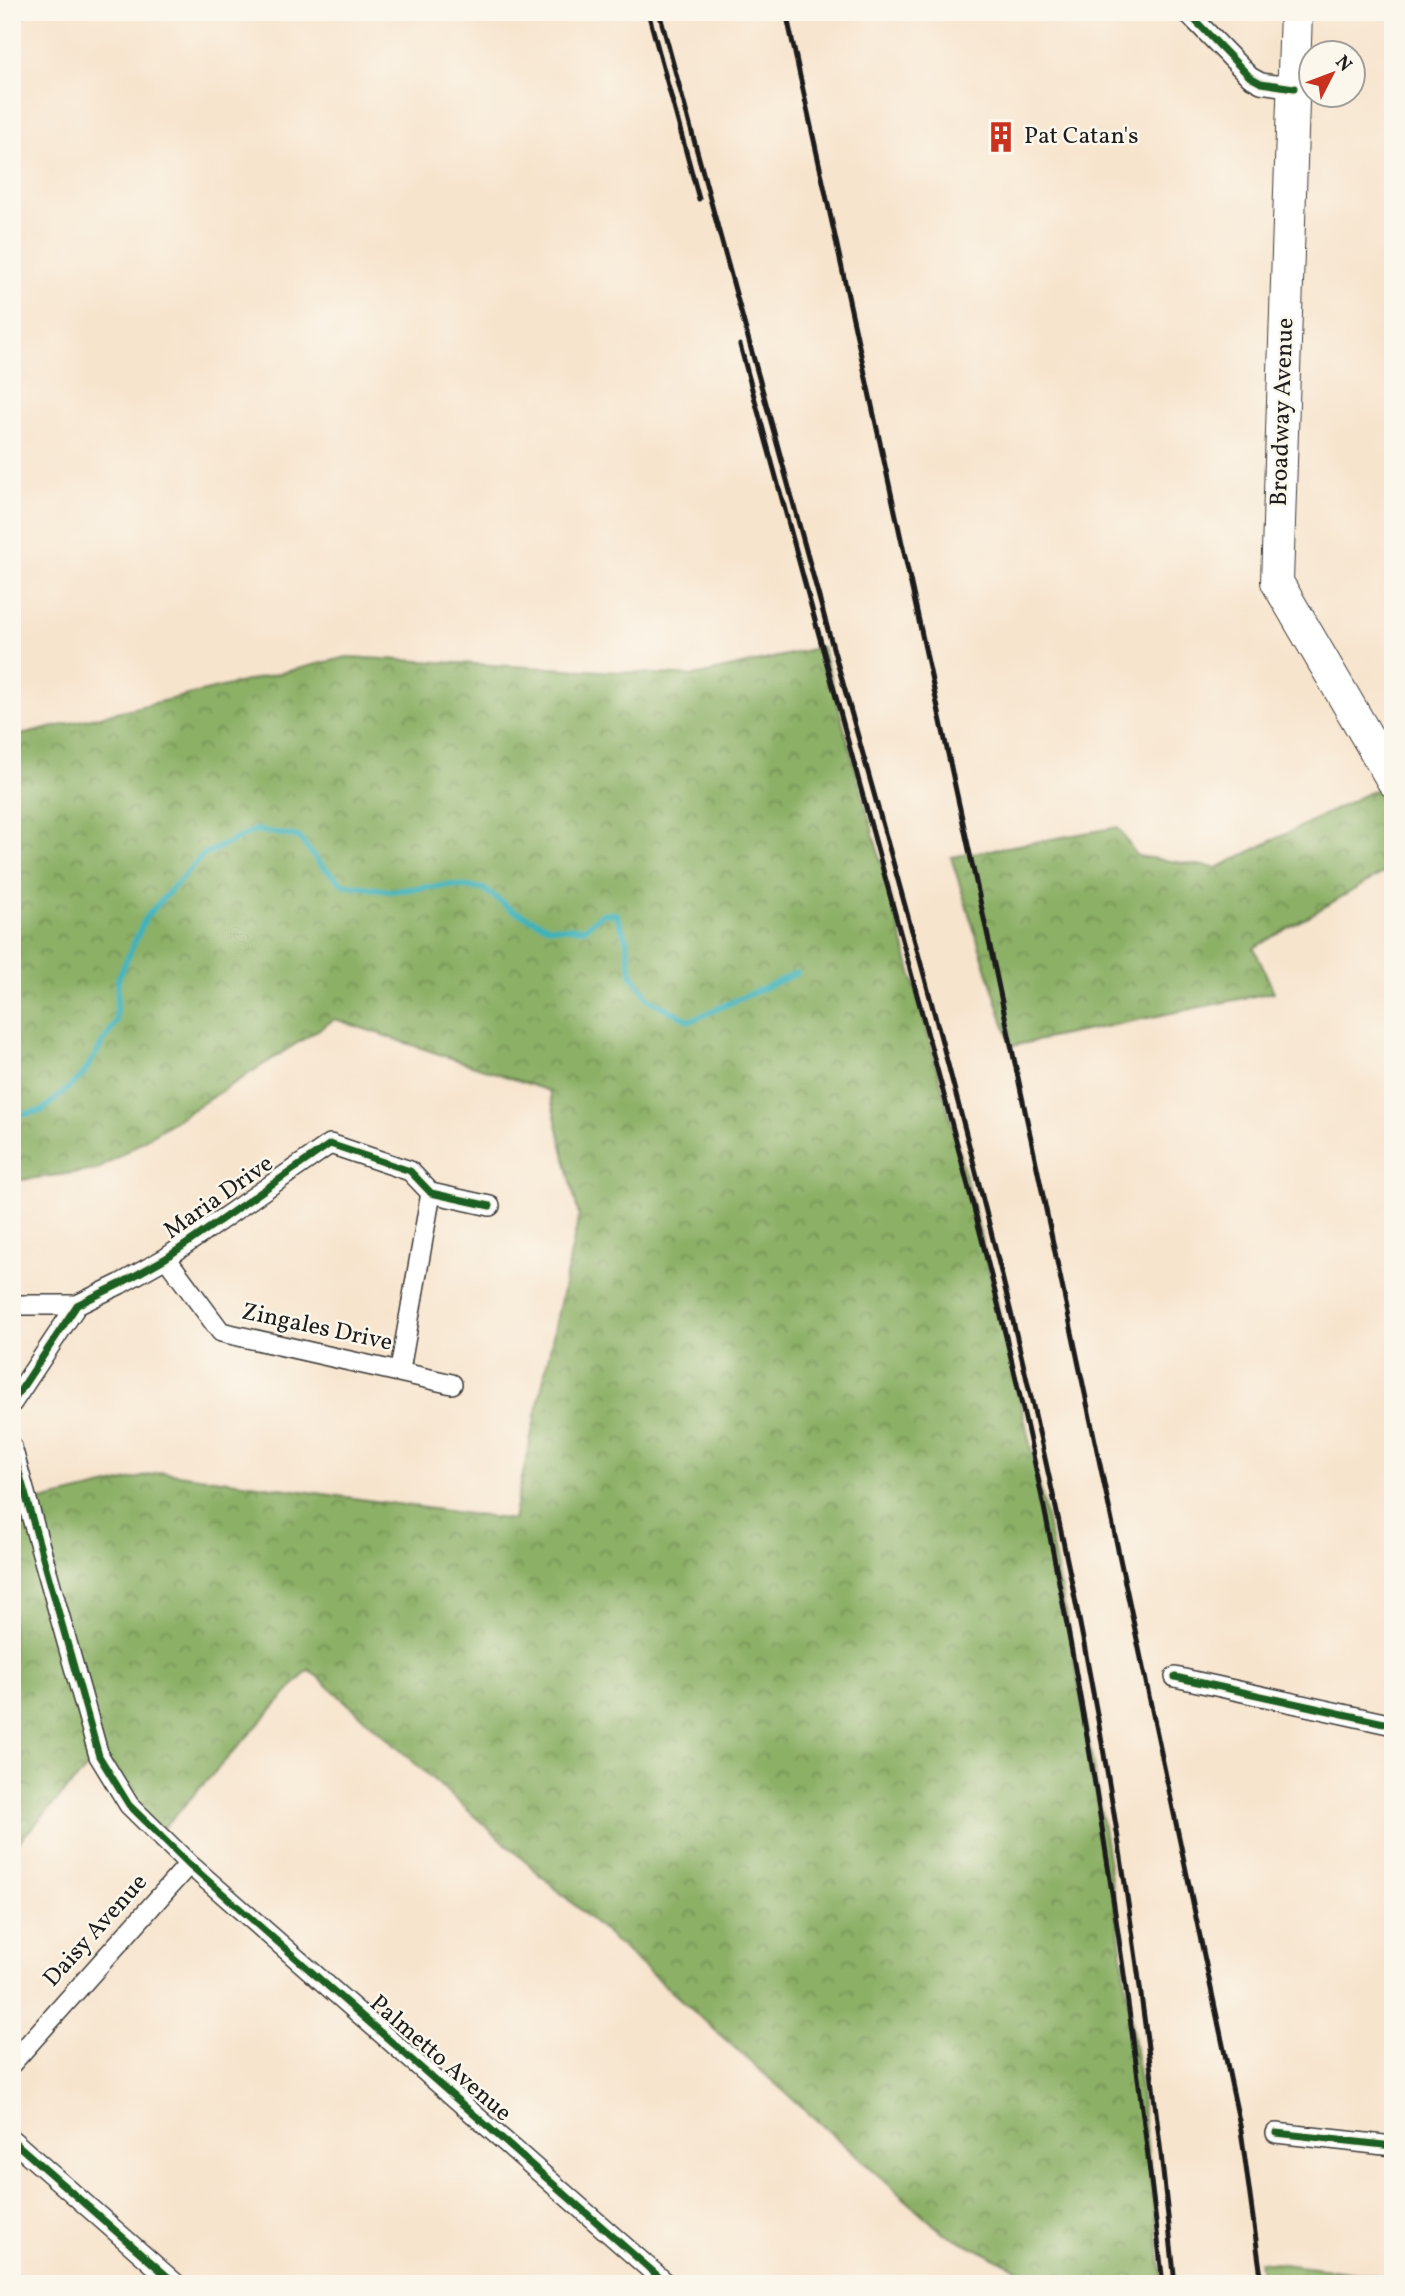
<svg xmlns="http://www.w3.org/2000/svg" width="1405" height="2296" viewBox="0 0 1405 2296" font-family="Vollkorn,serif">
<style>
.forest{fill:url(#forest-crowns);stroke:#546641;stroke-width:2}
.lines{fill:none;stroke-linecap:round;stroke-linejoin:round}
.stream{stroke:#41b2ba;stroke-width:6}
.minor-casing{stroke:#3d3a37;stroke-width:22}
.primary-casing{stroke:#3d3a37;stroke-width:34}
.minor{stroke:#fff;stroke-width:19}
.primary{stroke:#fff;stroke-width:32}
.rail{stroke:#1c1c1c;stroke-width:5}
.cycleway-casing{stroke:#fbf7ec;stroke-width:11}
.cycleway{stroke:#1b5e20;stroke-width:7}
.labels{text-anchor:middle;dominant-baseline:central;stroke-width:5;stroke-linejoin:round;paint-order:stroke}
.poi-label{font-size:24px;fill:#1c1c1c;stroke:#fbf7ec;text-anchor:start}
.street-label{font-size:24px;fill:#1c1c1c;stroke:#fbf7ec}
</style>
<defs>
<pattern id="forest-crowns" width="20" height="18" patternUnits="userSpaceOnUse" patternTransform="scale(1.75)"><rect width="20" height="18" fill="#8cb066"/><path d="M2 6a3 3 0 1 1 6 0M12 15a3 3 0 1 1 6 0" fill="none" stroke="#728e53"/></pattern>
</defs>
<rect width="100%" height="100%" fill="#fbf7ec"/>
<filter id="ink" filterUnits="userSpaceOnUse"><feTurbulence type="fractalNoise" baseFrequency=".0143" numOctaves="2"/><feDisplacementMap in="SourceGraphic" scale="14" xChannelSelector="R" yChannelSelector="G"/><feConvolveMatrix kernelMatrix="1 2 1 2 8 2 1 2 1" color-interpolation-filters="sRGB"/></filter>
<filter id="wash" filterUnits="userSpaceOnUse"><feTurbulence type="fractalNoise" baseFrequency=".00686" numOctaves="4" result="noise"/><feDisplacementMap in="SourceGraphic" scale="28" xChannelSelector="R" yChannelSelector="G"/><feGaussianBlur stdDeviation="1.57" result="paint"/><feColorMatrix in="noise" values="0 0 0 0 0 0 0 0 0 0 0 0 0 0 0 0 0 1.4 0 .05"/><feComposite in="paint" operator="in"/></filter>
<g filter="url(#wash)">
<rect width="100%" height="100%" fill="#f7e4cd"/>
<path class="forest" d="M822 647C895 915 972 1182 1032 1453 1094 1727 1132 2005 1163 2284H1048L942 2232 309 1669 158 1834 98 1756 12 1849V1508L163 1472 513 1520 579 1216 549 1091 335 1019 97 1170 12 1181V737L347 657 694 676Z
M1392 781 1393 867 1254 948 1274 992 1011 1046 951 857 1118 827 1137 856 1217 868Z
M1259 2261 1393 2278V2284H1262Z"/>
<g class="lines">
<path class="stream" d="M12 1116 42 1111 82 1076 116 1022 118 979 146 917 203 855 256 830 299 837 318 862 343 884 390 891 451 885 484 889 512 910 549 927 584 929 602 914H616L626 938 632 975 649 999 690 1021 797 973"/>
</g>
</g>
<g filter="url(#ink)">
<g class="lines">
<defs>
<path id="minor" d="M1187 12 1250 77 1261 83 1294 88
M166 1258 221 1332 452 1384
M12 1305H77
M400 1370 431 1193
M12 1403 77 1305 120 1284 166 1258 330 1144 410 1171 431 1193 490 1206
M12 1447 99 1756 129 1805 189 1864 667 2284
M1175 1677 1393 1725
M12 2063 189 1864
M1276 2133 1393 2146
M12 2140 176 2284"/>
<path id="primary" d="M1296 12 1277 582 1393 781"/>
</defs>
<use href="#minor" class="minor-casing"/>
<use href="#primary" class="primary-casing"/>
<use href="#minor" class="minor"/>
<use href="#primary" class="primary"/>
<path class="rail" d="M648 12 699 199
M659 12C715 216 769 420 826 623 909 916 991 1210 1056 1508 1112 1763 1149 2024 1175 2284
M786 12 995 969 1241 2130 1262 2284
M740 345C794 540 846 737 900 932 947 1106 995 1279 1033 1455 1092 1729 1132 2006 1163 2284"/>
<defs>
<path id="cycleway" d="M1187 12 1250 77 1261 83 1294 88
M12 1403 77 1305 120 1284 166 1258 330 1144 410 1171 431 1193 490 1206
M12 1447 99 1756 129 1805 189 1864 667 2284
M1175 1677 1393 1725
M1276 2133 1393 2146
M12 2140 176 2284"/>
</defs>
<use href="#cycleway" class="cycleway-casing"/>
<use href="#cycleway" class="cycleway"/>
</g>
</g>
<defs>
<symbol id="building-bare" viewBox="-9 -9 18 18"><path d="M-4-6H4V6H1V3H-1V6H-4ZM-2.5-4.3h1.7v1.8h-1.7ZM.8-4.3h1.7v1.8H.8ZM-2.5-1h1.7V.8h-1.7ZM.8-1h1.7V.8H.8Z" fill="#c8321e" stroke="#fbf7ec" stroke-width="2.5" paint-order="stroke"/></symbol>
</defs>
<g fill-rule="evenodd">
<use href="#building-bare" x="979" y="115" width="44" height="44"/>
</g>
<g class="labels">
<g class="poi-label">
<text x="1024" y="137">Pat Catan's</text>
</g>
<g class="street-label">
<text transform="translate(1283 412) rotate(-88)">Broadway Avenue</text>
<text transform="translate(219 1198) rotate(-35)">Maria Drive</text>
<text transform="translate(317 1328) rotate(12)">Zingales Drive</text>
<text transform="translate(96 1931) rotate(-48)">Daisy Avenue</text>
<text transform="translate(440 2059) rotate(41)">Palmetto Avenue</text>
</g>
</g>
<rect width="1405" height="2296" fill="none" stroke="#fbf7ec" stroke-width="42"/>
<g transform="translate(1332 74) rotate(48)"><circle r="33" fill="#fbf7ec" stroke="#a29f99" stroke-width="2"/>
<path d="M0-5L12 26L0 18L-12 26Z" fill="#c8321e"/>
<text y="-10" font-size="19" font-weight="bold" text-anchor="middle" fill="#1c1c1c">N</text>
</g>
</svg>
